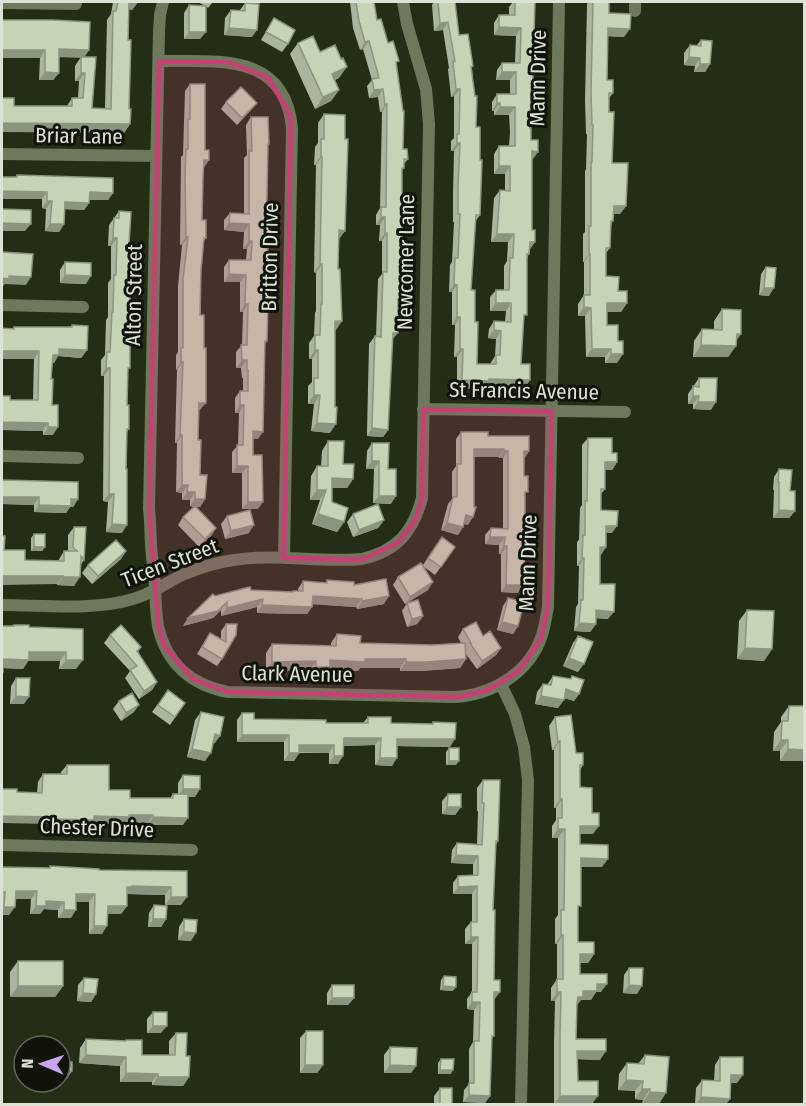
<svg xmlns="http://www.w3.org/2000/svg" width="806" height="1106" viewBox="0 0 806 1106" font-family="'Fira Sans Condensed',sans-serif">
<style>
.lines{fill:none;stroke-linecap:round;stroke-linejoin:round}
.street{stroke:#6d785d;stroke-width:12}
.wall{fill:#abb59d}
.shaded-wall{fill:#8b947f}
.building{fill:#c7d3b6;stroke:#8b947f;stroke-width:1.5}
.marked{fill:#c74073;fill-opacity:0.2;stroke:#c74073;stroke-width:4.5;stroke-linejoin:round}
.labels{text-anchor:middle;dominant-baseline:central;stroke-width:6;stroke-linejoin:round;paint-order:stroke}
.street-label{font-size:21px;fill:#dce2d4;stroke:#101309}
</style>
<rect width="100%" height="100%" fill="#242d15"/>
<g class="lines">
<path class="street" d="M163 2 160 15 159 31 149 509C151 525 150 540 152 556 152 562 154 568 154 574 156 591 155 609 158 626 166 663 191 685 228 692L454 697C492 695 530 673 542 635 545 626 546 617 548 607L559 2
M2 3 76 4
M635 11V2
M159 61C216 62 285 51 292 128L284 558
M2 154 156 156
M2 305 83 307
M423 409 625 412
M2 456 78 458
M2 605C42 605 94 611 133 599 151 594 166 583 182 575 199 568 216 562 234 560 277 553 320 563 362 559 397 551 413 532 422 498L429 124 426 89 407 24 403 2
M501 684 515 714 524 747 528 780 521 1104
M2 845 192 850"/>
</g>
<path class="wall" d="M113 2H138L132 10 129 9 128 40 130 124 124 133 14 106H67L72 98H78L79 81H75V66L81 57H59V73L53 80H39L40 58 2 20 89 50 84 57 92 108 105 109 107 20 111 14Z
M198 2H213L208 8 206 6 200 39H184V13L189 5 205 6Z
M350 2H374L377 20 388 43 396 64 403 149 408 159 404 164V168L402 171 401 270 398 303 392 340 388 430 383 437 367 436V432L369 344 375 336 376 337 378 279 382 274V241H379L380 225H376V215L380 208 382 112H380L378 97 369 98 367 86 372 80 363 49 360 50 353 28Z
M434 2H455L459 35 472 68 476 127 480 215 475 222 471 290 475 322 477 364H490L495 356 496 339 488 338 489 329 494 321 505 322 506 311H490V297L496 290H504V266L507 261 508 242H491L494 198 500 190H505V174H494V154L499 146H509L510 132 509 115H494V111H492V102L497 94H510V80H496L497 70 502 63H515L516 36 494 35V23L499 15H509V7L513 2H535L534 34 536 59 533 63V91L531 94 530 128 531 140 538 152 532 159V230L535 242 530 249 529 254 527 258 521 364 525 388 485 387 484 389 457 388V357H454L455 325H452V292H449L450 265 452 262 454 222H453V195L454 151H451V141L454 138V96L451 97 448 69 449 68 443 30 434 31 432 5Z
M589 2H609V13L624 37 608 36 607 80 613 93 609 98V112L612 163 626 206 620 214H614L611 226 610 248 606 253V276L627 303 621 312H607V325L617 363H605V357H586L585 316H578V304L584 295V262H583V234L585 232V171L586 169 587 134H586L585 101 587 4Z
M245 3 252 37 224 35 225 18 231 10H240Z
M274 18 288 44 282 52 261 40Z
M701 40 710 64 705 72H694L695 66 684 65V53L690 45H697Z
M298 43 320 52 339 78 335 80 339 90 331 101 315 109 290 54Z
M190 84 204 168 203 177 202 220 206 238 204 241 201 270 200 410H198V440L200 475 205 499 200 507H195L216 528 211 536 199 547 178 525 183 517 194 507 190 506V500H182V493L176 492 177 443H175L177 370 176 369V355L178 352V286L182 245H180L181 157 183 155 185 91Z
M226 102 251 110 237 125 221 109Z
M324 114 345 139V231L338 239V269L342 321 335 330 330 433 311 431 314 404H308V386L312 382V359H309V343L314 336 315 313 316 311V273L314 272 316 165H314L315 147 318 143V123Z
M251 117 267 146 266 248 267 259 270 305 268 308 267 341 265 344 258 439H253V455L258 509H242V473H232V452L238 445 239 413H235V398L240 391H243V378H242L241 368H236V352L242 345 243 312H240V282H224V267L229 260H246L247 249H243L244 232 224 230V220L230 213 244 214V158L247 155 246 125Z
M17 175 113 193 108 200H89V203L84 210 65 209 64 224 59 232 45 231 46 209 42 208V199L15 177Z
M119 211 129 244 133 271 130 275 128 372 127 405 129 429 127 432 122 533 106 532 108 502 103 501 104 376H101V360L105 355 106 320 108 317V283L111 279V246H108L109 225Z
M65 262 86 284 60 283V270Z
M766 267 769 296 759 295 761 274Z
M722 309 737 340 736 346 728 357H693L694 341 702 329H714V321Z
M72 325 87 350 81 358 58 356 54 363H52L51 379 53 435H43V431L2 430V396L10 400H33L34 359 13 329 14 327H71Z
M699 378 711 410 693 409V404H688V394Z
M461 432 488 436 529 451 524 459V476L525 496 518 593 501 592V554H499V545L485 544V535L491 528H503V458H499V457H474L468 525 464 524 463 527 458 535 441 530 448 504 452 499V472L456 466V439Z
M588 438 612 453 617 462 612 470H605V489L601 494V510L612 533H606V547L600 555V584L608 619 596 618V624L590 632 574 631 576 607 578 604 579 566H577V542L579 540 580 508 582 505V445Z
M328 441 353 479 347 488H332V502L344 522 337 532 312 524 320 500H310L311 476 317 466H321L322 451Z
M372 443 388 469 391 504 373 503 374 469H366L367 451Z
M779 469 790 491 795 511 789 518H773L774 490H773L774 477Z
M2 480 78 499 73 507H70L66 513 34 512V505L2 504Z
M353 514 384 520 378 528 353 537 347 522Z
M227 516 249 533 225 539 221 524Z
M74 527 84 560 80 566 74 586 57 585V584L4 550 25 560 58 561 64 551H68V535Z
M34 534 45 547 42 551H31V538Z
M442 537 455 547 435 575 424 567 428 590 405 604 393 585 398 577 423 565Z
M126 551 121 559 92 584 82 573 88 565Z
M327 580 354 585 384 604 357 609 356 607 313 604 312 607 307 614 257 613V607L221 616V610L213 618 183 626 188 618 215 596 251 590 292 592 293 591H298V589L303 581 325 583Z
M508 598 518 626 513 634 497 630 503 606Z
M407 603 423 616 417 624 407 627 402 611Z
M747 610 772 649 764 661 737 659 739 621Z
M226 624H237L222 659 217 666 197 654 210 633 221 640V631Z
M14 625 29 627 83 629 76 669H59L60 661H28L23 669 3 668 12 626Z
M463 629 483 636 501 648 496 655 477 669 465 653 466 659 460 668 421 671H400V668H360L358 671 328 669 324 676H310V670L266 671V653L272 644 331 646V643L337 634 360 643 432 645 461 643 458 637Z
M110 635 141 647 138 652 157 682 152 690 139 699 125 678 130 671 104 643Z
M578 636V672L563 666 573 643Z
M553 676 570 679 572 676 579 694 574 701 564 698 558 708 535 704 537 692 543 684 547 685Z
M16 678 24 704H10L11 686Z
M168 690 185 703 170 725 152 712Z
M119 701 134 712 121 721 113 709Z
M789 706H804V761H780V751H773L774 732 781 722V717Z
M201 712 215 743H213L205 761 187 757 195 720Z
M242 713 254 719 326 723H363L368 717 391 723 431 724 433 722 450 747 397 746 392 766 375 765V745L344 746 338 764H329V753H299L294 761H284V742H237V720Z
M555 717 583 765 580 770V787L592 813 593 834H580V844L602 867H581L578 910V942L594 954 588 963H580V974L601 992H596L591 1000H581L577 1005 576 1039 600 1060 577 1059 578 1081 592 1104H554V1044L555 1001H551V988L557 979V944H555V919L558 915V838H552V826L556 820V808H554V750H552L549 726Z
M449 748 456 765H446V752Z
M67 765 109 790 130 798H170L173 794H178V783L183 775 195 797H188L183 825H148V823H125L124 824H91L88 828 49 826V824L17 792 37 793 38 782 43 774H61V772Z
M483 780 498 841 496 845 493 910 494 1036 491 1040 490 1096 485 1103 463 1102 464 1090 469 1084V1049L473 1042 474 1010 467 1009V999L472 992V944H465V929L471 922H472V894H453V883L458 876 473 875V864L451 863 452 850 457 843 477 844 478 811H477V788Z
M448 794 461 807 455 815 442 814V801Z
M2 867 99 870 187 871 181 905H165V895L127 894V906L121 914H108L102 934H89V902H76L71 918H58V910L44 909 40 914H30L31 899H15L9 915H2Z
M154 905 166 919 161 927H148L149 913Z
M184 919 191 941 178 940 179 927Z
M18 961 63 986 55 997H10V972Z
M629 968 637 994 623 993 624 975Z
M444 976 453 991 440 990 441 980Z
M84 978 96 994 91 1002 77 1001 78 985Z
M332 985 354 998 348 1005H327V993Z
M153 1012 161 1033H147V1019Z
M306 1031 323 1065 317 1073H300V1038Z
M176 1033 186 1056 189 1077 183 1086 152 1085V1082H120V1066L79 1063 80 1048 86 1039 125 1041 126 1040 142 1055H169V1041Z
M390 1047 416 1066 411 1073H384V1055Z
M645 1055 659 1104 642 1103 643 1100 635 1099V1091L618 1090 619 1074 627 1063 638 1064Z
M720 1057 737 1083H731L730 1099 726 1104H695L696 1088 702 1080 714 1081 715 1065Z
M441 1059 451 1074H438V1063Z
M440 1088 452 1104H434V1096Z"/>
<path class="shaded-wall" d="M127 2H138L132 10 123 8Z
M448 22 443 30 434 31 440 23Z
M499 27 521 28 516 36 494 35Z
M229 28 257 30 252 37 224 35Z
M608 28 630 29 624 37 602 36Z
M189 32H206L200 39H184Z
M369 41 363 49 360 50 365 42Z
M59 49 89 50 84 58 54 57Z
M2 50H45L40 58H2Z
M689 57 700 58 695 66 684 65Z
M700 64H710L705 72H694Z
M347 67 339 78 324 85 332 74Z
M45 72 59 73 53 80H39Z
M502 72H516L510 80H496Z
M81 73H85L79 81H75Z
M383 89 378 97 369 98 374 90Z
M456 89H460L454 96 451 97Z
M339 90 331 101 315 109 323 97Z
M257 103 251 110 237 125 242 118Z
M497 103H500L494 111H492Z
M387 104 382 112H380L385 105Z
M500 107H515L509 115H494Z
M2 123 130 124 124 133 2 132Z
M457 143H460L454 151H451Z
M532 151 538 152 533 159H527Z
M321 156 322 157 316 165H314Z
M204 160H209L204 168 199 167Z
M499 166H510L505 174H494Z
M2 191 47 192 42 199H2Z
M90 192 113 193 108 200H85Z
M47 201H52L46 209 42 208Z
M65 202 89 203 84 210 60 209Z
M614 206H626L620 214H608Z
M381 217H385L380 225H376Z
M2 223 31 224 25 231H2Z
M229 223 249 224 244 232 224 230Z
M50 224H64L59 232 45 231Z
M339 230 345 231 339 239H332Z
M385 233H387L382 241H379Z
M497 234H514L508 242H491Z
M186 237H188L182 245H180Z
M113 238H117L111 246H108Z
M249 241H252L247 249H243Z
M530 242H535L529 250Z
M589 254H590L584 262H583Z
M320 264H322L316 273 314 272Z
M229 274 246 275 240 282H224Z
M65 275 91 276 86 284 60 283Z
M9 276 31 277 26 285 5 284 3 286H2V278Z
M454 284 457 285 452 292H449Z
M764 288H774L769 296 759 295Z
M496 303H511L506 311H490Z
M607 303H627L621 312H601Z
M245 304H248L243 312H240Z
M584 307 591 308 585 316H578Z
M457 317H460L455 325H452Z
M335 321H342L336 330H329Z
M494 330 501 331 496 339 488 338Z
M393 333H398L392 340Z
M737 334H741L733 346H736L728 357H693L701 345Z
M59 349 87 350 81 358 58 356 54 363H47L53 355Z
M460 349H463L457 357H454Z
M592 349H611L605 357H586Z
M315 350H318L312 359H309Z
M2 351H39L34 359H2Z
M611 354H623L617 363H605Z
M242 360H247L241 368H236Z
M181 362H183L177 370 176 369Z
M106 368H110L104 376H101Z
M489 379 530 380 525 388 485 387 484 389 457 388 462 380Z
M314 395H320L314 404H308Z
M693 396H699L693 404H688Z
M698 402H716L711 410 693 409Z
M199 403H206L200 410H193Z
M240 405H244L239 413H235Z
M2 422 48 423 43 431 2 430Z
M317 423 336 424 330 433 311 431Z
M48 427H58L53 435H43Z
M372 428 388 430 383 437 367 436Z
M253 431 263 432 258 439H248Z
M180 435H182L177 443H175Z
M474 449H504L499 457H469Z
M504 451H508L503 458H499Z
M524 451H529L524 459Z
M372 461H379L374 469H366Z
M605 462H617L612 470H600Z
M237 466H248L242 473H232Z
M332 478 353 479 347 488H326Z
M182 485H188L182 493 176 492Z
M317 490H326L320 500H310Z
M187 492H195L190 500H182Z
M109 494H114L108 502 103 501Z
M379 496H396L391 504 373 503Z
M2 497H39L34 505 2 504Z
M71 499H78L73 507H70L66 513 34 512 39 505Z
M195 499H205L200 507 190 506Z
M248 502H263L258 509H242Z
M779 510 795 511 789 518H773Z
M318 514 344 522 337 532 312 524Z
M466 515 473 517 468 525 461 523Z
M384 520 378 528 353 537 359 530Z
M447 523 463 527 458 535 441 530Z
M112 524 127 525 122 533 106 532Z
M254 525 249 533 225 539 231 531Z
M606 526H617L612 533H601Z
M216 528 211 536 199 547 205 539Z
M490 537H505L499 545 485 544Z
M504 546H507L501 554H499Z
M34 547H45L42 551H31Z
M600 547H606L601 555 595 554Z
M126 551 121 559 92 584 98 576Z
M582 558H584L579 566H577Z
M2 576H63L57 584 2 585Z
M63 577H80L74 586 57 585Z
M433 582 428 590 405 604 410 597Z
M506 585H523L518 593 501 592Z
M313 596 362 599 356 607 308 604Z
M389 596 384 604 357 609 362 601Z
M263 599 257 607 221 616 227 608Z
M227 602 221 610 213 618 183 626 188 618Z
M262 605H287L312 607 307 614 257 613Z
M596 610 614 612 608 619 591 618Z
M423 616 417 624 407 627 412 619Z
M502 622 518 626 513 634 497 630Z
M579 623 596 624 590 632 574 631Z
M501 648 496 655 477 669 482 661Z
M745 648 772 649 764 661 737 659Z
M29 652H66L60 661H28L23 669 2 668 3 659Z
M569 658 584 664 578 672 563 666Z
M365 659H406L400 668H360L358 671 328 669 324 676H310L316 667 330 660Z
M466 659 460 668 421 671H400L406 662Z
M66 660H83L76 669H59Z
M316 661 310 670 266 671 272 662Z
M157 682 152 690 139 699 144 691Z
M566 689 579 694 574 701 560 697Z
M16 696 29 697 24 704H10Z
M541 696 564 700 558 708 535 704Z
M139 705 134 712 121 721 126 713Z
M215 734 220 736 215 743 209 742Z
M242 735H289L284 742H237Z
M344 738H381L375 745 339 746Z
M397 739H455L450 747 392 746Z
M781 740H788L780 751H773Z
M560 741 554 750H552L558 742Z
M299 745H334L329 753 294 752Z
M192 749 211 753 205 761 187 757Z
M788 749 804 750V761H780Z
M289 753H299L294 761H284Z
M334 756H343L338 764H329Z
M380 758H397L392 766 375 765Z
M449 761H459L456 765H446Z
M183 789H200L195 797H178Z
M560 799H562L556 808H554Z
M447 807H461L455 815 442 814Z
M129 815H153L148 823H125L124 824H91L88 828 49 826 55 819Z
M2 816 55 817 49 824 2 823Z
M153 817 188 818 183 825H148Z
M580 826H599L593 834H574Z
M558 829H565L558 838H552Z
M456 855 478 856 473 864 451 863Z
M581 858 608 859 602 867H575Z
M132 886 171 887 165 895 127 894V887Z
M477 886 472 894H453L458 887Z
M16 891H37L31 899H10Z
M76 894H95L89 902H71Z
M171 897H187L181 905H165Z
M46 901 64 902 58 910 44 909 40 914H30L36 906Z
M108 906H127L121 914H102Z
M4 907H15L9 915H2V911Z
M64 910H76L71 918H58Z
M153 919H166L161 927H148Z
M94 926H107L102 934H89Z
M184 932 196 933 191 941 178 940Z
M561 935H563L557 944H555Z
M471 937H478L472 944H465Z
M580 954H594L588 963H574Z
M597 984H607L601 992H596L591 1000H581L577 1005 578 997 583 991Z
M629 985 642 986 637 994 623 993Z
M18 986H63L55 997H10Z
M443 986 456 987 453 991 440 990Z
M494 992H500L494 1000Z
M557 992H561L555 1001H551Z
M83 993 96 994 91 1002 77 1001Z
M332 998H354L348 1005H327Z
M472 1002H480L474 1010 467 1009Z
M153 1026H167L161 1033H147Z
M577 1051H606L600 1060 571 1059Z
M86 1055 126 1057 120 1066 79 1063Z
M305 1065H323L317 1073H300Z
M390 1065 416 1066 411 1073H384Z
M440 1070H453L451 1074H438Z
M65 1071H72L67 1079H65L59 1087H42L45 1082H60V1078Z
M126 1073 158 1074 152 1082H120Z
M731 1075H743L737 1083H726Z
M158 1077H189L183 1086 152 1085Z
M626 1080 643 1081 635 1091 618 1090Z
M642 1089H650L643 1100 635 1099Z
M650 1092 666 1093 659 1104 642 1103Z
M469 1095 490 1096 485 1103 463 1102Z
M560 1096H598L592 1104H554Z
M701 1097 730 1099 726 1104H696Z"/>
<path class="building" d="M118 2H129L128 40H131L129 109H131L130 124 2 123V98H14V106H72V98H83L85 73H81V57H96L92 108 111 109 113 11H116Z
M356 2H374L377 20 381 19 388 43 393 41 399 61 396 62 403 111H404L403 149H407L408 159H404V168H402V241H404V267H401V299H398V333H393L388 430 372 428V424L375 336 381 337 383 272H387V233H385V217H381V207H386L387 104 385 105 383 89 374 90 372 79 379 78 369 41 365 42 359 21Z
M438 2H455L459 35 468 34 473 66 471 67 475 96H477L476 127H480V160H482L480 215H476L471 290H475V322H478L477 364H496V355H500L501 331 494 330V321L511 322V303H496V290H509L510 258H513L514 234H497L500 190 510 191V166H499V146H515V107H500V103H497V94H516V72H502V63H520L521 28 499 27V15H515V2H535L534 34H538L536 59H533V91H531L530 128H531V140H538V152L532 151V230H535V242H530L529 254H527V315H524L521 364H530V380L489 379V381L462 380 463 349H460V317H457V285L454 284 455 258H458L460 214H458V187L460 143H457V134H459L460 89H456L453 62 455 61 448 22 440 23Z
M593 2H609V13L631 14 630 29 608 28 607 80H613V93H609V112H614L612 163H628L626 206H614L613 221H611L610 248H606V276L619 277 618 291H627V303H607V325H618V341H623V354H611V349H592L591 308 584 307V295H590V254H589V226H591V162H592L593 125H592L591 92Z
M245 3 259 4 257 30 229 28 231 10 245 11Z
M189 5 206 6V32H189Z
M274 18 295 30 288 44 266 32Z
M2 20H53L90 22 89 50 59 49V73L45 72V50H2Z
M313 36 320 52 335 45 341 59 343 58 347 67 332 74 339 90 323 97 298 43Z
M701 40 712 41 710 64H700V58L689 57 690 45 701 46Z
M190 84H205V150H209V160H204L203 177 202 220H206V238H204L201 270 200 315H204V348H206V403H199L198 440H201L200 475H207L205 499H195V492H187L188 485H182V435H180L183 362H181V348H183V279L188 237H186L185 177 186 149H188V119H190Z
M241 87 257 103 242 118 226 102Z
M324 114 345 115V139H348L345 231 339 230 338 269H340L342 321H335V407H337L336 424 317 423 320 395H314V378H318V350H315V335H320L321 304H322V264H320L322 157 321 156V139H324Z
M251 117H268L269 144H268L266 248H268L267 259H271L270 305 268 304 267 341H265L263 432 253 431V455H262L263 502H248V466H237V445H243L244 405H240V391H248V370H247V360H242L241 345H247L248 304H245L246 275 229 274V260H251L252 241H249V224L229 223 230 213 249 214V150L252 151Z
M17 175 113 178V193L90 192 89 203 65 202 64 224H50L52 201H47V192L2 191V177H17Z
M2 209 31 210V224L2 223Z
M119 211 131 212 129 244H133V271H130V368H128L127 405H129V429H127L126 469H127V525L112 524 114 494H109L110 368H106L107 352H110L112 312H113L114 275H116L117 238H113L114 218H119Z
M2 252 33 254 31 277 9 276V279L2 278Z
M65 262 91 263V276L65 275Z
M766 267 776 268 774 288H764Z
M722 309 741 310V334H737L736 346 701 345 702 329 722 330Z
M72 325 88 326 87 350 59 349V355H53L51 379H53L52 405H58V427H48V423L2 422V396H10V400H38L39 351H2V328L14 329V327H72Z
M699 378H717L716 402H698L699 396H693V386L699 387Z
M461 432H488V436H529V451H524V476H528V492H525V533H526L523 585H506L507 546H504L505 537H490L491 528 508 529V451H504V449H474V507H476L473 517 466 515 463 527 447 523 453 497H457V464H461Z
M588 438H612V453H617V462H605V489H601V510L618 511 617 526H606V547H600V584H615L614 612 596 610V624L579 623 581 600H583L584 558H582L583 535H585V501H587Z
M328 441H344L343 464H354L353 479 332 478V502L348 508 344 522 318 514 326 490H317V466H328Z
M372 443H389L388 469H396V496H379V461H372Z
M779 469 792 470 790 491H795V511L779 510V482H778Z
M2 480 78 482V499H71V506L39 505V497H2Z
M378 504 384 520 359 530 353 514Z
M195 506 216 528 205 539 183 517Z
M250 510 254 525 231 531 227 516Z
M74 527H86L84 560 81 556 80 577H63V576H2V536H5L4 550H25V560L64 561V551H77L73 547Z
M34 534H45V547H34Z
M442 537 455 547 441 567 428 558Z
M116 540 126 551 98 576 88 565Z
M421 563 433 582 410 597 398 577Z
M386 579 389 596 362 601V599L313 596 312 607 262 605 263 599 227 608V602L218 611 188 618 213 594 215 596 250 587 251 590 293 592V591H303V581L327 583V580L354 582V585Z
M508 598 524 602 518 626 502 622Z
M418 600 423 616 412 619 407 603Z
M747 610 774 611 772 649 745 648Z
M476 622 483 636 490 631 501 648 482 661 470 643H471L463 629Z
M226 624H237L236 635 222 659 202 647 210 633 226 642Z
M14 625H29V627L83 629V660H66V652H29V660L3 659V672H2V626H14Z
M121 625 141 647 137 651 157 682 144 691 130 670 137 666 110 635Z
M337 634 361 636 360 643 432 645 465 643 466 659 427 662H406V659H365V662L330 660V667H316V661L272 662V644L336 646Z
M578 636 593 642 584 664 569 658Z
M553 676 571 679 572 676 584 680 579 694 566 689 564 700 541 696 543 684 551 685Z
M16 678H30L29 697 16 696Z
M168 690 185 703 175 717 158 705Z
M132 693 139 705 126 713 119 701Z
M789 706H804V750L788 749V740H781L782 721H788Z
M201 712 224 717 220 736 215 734 211 753 192 749Z
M242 713H254V719L326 720V723H368V717H391V723L433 724V722L456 723 455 739H397V758H380L381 738H344L343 756H334V745H299V753H289V735H242Z
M571 715 576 753H583V765H580V787L592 788V813H599V826H580V844L608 845V859L581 858V906H578V942H594V954H580V974H607V984H597V991H583V997H578L577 1003 576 1039H606V1051H577L578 1081H598V1096H560V1035L561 992H557V979H563V935H561V910H564L565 829H558V818H562V799H560V741L558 742 555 717Z
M449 748H459V761H449Z
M67 765H109V790H130V798H173V794H188V818L153 817V815H129V817L94 816V820L55 819V817L2 816V789H17V792L42 793 43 774H67Z
M183 775 200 776V789H183Z
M483 780H500L498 841H496L493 910H495L494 980H500V992H494V1036H492L490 1096 469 1095V1083H474V1041H479L480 1002H472V992H477L478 937H471V922H477V886L458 887V876L478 875V856L456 855 457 843 482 845 484 803H482Z
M448 794H461V807H447Z
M50 866 99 869V870L187 871V897H171V887L132 886V887H127V906H108L107 926H94L95 894H76V910H64V902L46 901V906H36L37 891H16L15 907H4L5 892H2V867L50 868Z
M154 905 167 906 166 919H153Z
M184 919 197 920 196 933 184 932Z
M18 961H63V986H18Z
M629 968H643L642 986 629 985Z
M444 976 456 977V987L443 986Z
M84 978 98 979 96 994 83 993Z
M332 985H354V998H332Z
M153 1012H167V1026H153Z
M306 1031H323V1065H305Z
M176 1033H187L186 1056H190L189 1077H158V1074L126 1073V1057L86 1055V1039L126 1041V1040H142V1055H175Z
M390 1047 417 1048 416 1066 390 1065Z
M645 1055 669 1057 666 1093 650 1092V1089H642L643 1081 626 1080 627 1063 644 1064Z
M720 1057H743V1075H731L730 1099 701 1097 702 1080 720 1081Z
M441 1059H454L453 1070H440Z
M60 1062H72V1071H65V1079H60Z
M440 1088H452V1104H440Z"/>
<path class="marked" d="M159 61 229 62 268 77 291 116 284 558 362 559 398 542 415 520 422 498 423 409 552 411 548 607 541 639 519 671 488 690 459 697 228 692 193 679 164 646 158 625 149 509Z"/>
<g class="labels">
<g class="street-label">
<text transform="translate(538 78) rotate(-89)">Mann Drive</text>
<text transform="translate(79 136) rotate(1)">Briar Lane</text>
<text transform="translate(270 257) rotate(-89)">Britton Drive</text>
<text transform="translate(406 262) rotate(-89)">Newcomer Lane</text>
<text transform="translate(134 295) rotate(-89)">Alton Street</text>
<text transform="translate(524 391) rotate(1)">St Francis Avenue</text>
<text transform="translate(170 563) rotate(-21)">Ticen Street</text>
<text transform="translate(528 563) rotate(-88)">Mann Drive</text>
<text transform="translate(297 674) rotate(1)">Clark Avenue</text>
<text transform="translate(97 828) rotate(2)">Chester Drive</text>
</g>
</g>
<rect width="806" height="1106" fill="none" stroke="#dce2d4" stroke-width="6"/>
<g transform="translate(42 1064) rotate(272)"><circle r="28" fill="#101309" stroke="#62665a" stroke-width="1.5"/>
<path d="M0-4.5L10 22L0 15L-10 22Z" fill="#c8a6ef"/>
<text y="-9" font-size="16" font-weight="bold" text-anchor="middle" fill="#dce2d4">N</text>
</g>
</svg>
